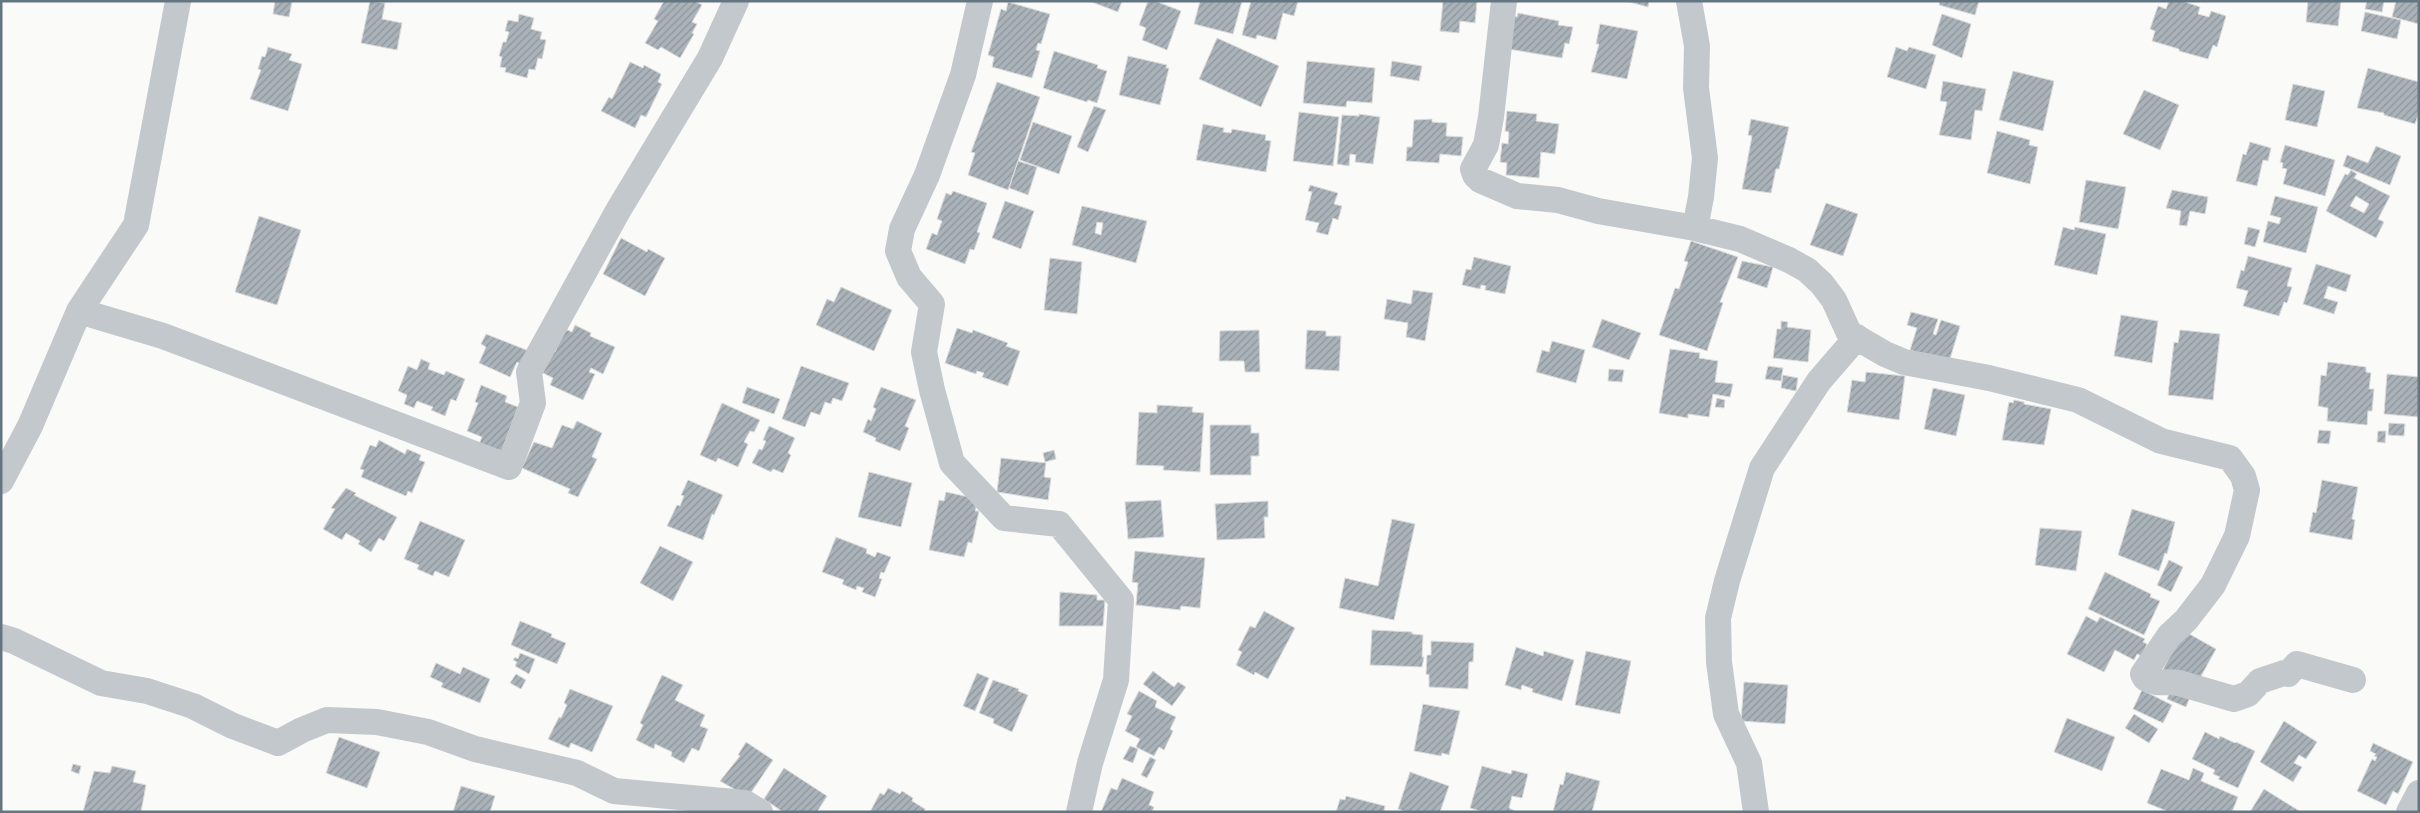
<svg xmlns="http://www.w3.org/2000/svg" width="2420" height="813" viewBox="0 0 2420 813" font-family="Barlow,sans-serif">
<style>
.building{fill:url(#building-hatch);stroke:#dcdcda;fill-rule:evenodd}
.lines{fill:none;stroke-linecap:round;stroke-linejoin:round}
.minor{stroke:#c3c8cc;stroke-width:26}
</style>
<defs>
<pattern id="building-hatch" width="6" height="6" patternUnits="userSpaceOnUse" patternTransform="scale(1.25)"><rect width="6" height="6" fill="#aab3b9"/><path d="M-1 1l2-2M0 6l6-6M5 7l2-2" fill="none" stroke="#8e969c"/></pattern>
</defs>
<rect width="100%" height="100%" fill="#fafaf8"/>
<path class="building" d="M275 1 292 2 289 17 273 14Z
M370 1 385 3 382 19 402 23 397 50 361 43Z
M664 1H695L702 5 692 22 697 24 692 33 694 34 680 58 661 47 658 50 645 43 658 21 654 19Z
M1089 1H1122L1118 12Z
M1148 1H1155L1181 11 1167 50 1142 40 1146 28 1139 25Z
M1200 1H1242L1233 34 1194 24Z
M1251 1H1298L1294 16 1283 13 1276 40 1257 35 1256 39 1242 35Z
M1443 1H1477L1475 23 1460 21 1459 33 1440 31Z
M1626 1H1649L1648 7Z
M1940 1H1979L1975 15 1939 5Z
M2169 1H2182L2200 7 2198 14 2209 17 2211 11 2226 16 2217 47 2213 45 2208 59 2179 51V49L2152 41 2155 31 2150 29 2158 6 2166 9Z
M2308 1H2341L2338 26 2306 22Z
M2367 1H2384L2382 12 2365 9Z
M2396 1H2419V24L2392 17Z
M1008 2 1050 14 1041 44 1038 43 1036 50 1040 51 1032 78 992 67 994 57 988 55 1001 9 1006 11Z
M2365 12 2401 20 2397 39 2361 31Z
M1518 13 1559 21 1558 25 1573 27 1569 44 1565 43 1562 58 1508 49 1514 16 1517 17Z
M519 14 534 18 531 29 542 32 540 39 546 40 542 59 538 58 535 70 529 69 527 78 505 72 506 68 500 67 502 57 499 56 503 42H506L509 32 505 31 508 20 518 22Z
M1942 14 1971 24 1962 58 1932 45Z
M1600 24 1638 31 1627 79 1591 72 1599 44H1596Z
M1217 38 1279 66 1261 107 1199 79Z
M268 47 292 54 289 60 302 64 288 111 250 99 261 70 258 69 262 56 265 57Z
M1896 47 1907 51 1909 47 1936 55 1926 89 1887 77Z
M1054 51 1098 65 1097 68 1107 71 1097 103 1088 100 1087 102 1043 88Z
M1128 56 1167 65 1166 68H1169L1160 105 1119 95Z
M1307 61 1375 68 1372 103 1347 101 1346 107 1303 103Z
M1392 61 1422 66 1419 81 1390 76Z
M630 62 643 68 644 65 661 74 658 82 662 84 646 117 641 115 635 128 601 111 609 97 612 99Z
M2368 68 2419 82V112L2415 124 2384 115V113L2357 108Z
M2013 71 2054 81 2043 131 1999 120Z
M1943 81 1986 89 1982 111 1975 110 1971 140 1939 135 1947 102 1940 101Z
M997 82 1040 97 1008 190 968 175 975 153 971 152Z
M2293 84 2325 91 2317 127 2285 120Z
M2144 90 2179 105 2160 150 2123 134Z
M1094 106 1106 110 1088 152 1077 147Z
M1507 111 1537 114 1536 121 1559 124 1555 154 1541 152 1539 178 1506 175 1507 163 1500 162 1502 143 1508 144 1509 132 1505 131Z
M1299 112 1339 117 1333 166 1293 161Z
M1359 114 1380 117 1373 164 1355 162 1356 155 1350 154 1349 166 1337 164 1342 115 1359 116Z
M1432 119V122L1447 123 1446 136 1463 137 1461 156 1440 154 1439 163 1406 161 1407 147H1412L1414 120Z
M1751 119 1789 127 1779 169H1776L1771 193 1742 189 1752 136 1748 135Z
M1033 122 1072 136 1059 174 1020 160Z
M1203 124 1224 128 1223 132 1231 133 1232 129 1266 135 1265 140 1271 141 1266 172 1196 160Z
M1997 131 2030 140 2029 145 2038 147 2030 184 1987 173Z
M2250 142 2271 148 2268 161 2263 160 2257 186 2236 181 2243 154 2246 155Z
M2285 145 2335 160 2325 196 2283 184 2287 169 2282 168 2283 163 2280 162Z
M2376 146 2401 156 2390 185 2343 166 2347 155 2368 163Z
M1018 161 1037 167 1028 195 1009 188Z
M2351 170 2357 174 2354 178 2390 196 2378 219 2384 222 2376 238 2326 211 2345 174 2348 175ZM2356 196 2369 204 2364 213 2350 206Z
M2086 180 2126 187 2118 229 2079 222Z
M1310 185 1338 193 1334 204 1342 206 1338 220 1333 218 1328 235 1316 232 1319 223 1305 220 1312 192 1308 191Z
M2172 190 2208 197 2205 214 2190 211 2187 226 2179 225 2181 211 2166 208Z
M953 191 987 203 977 232 980 233 974 250 970 249 965 264 926 249 932 233 937 235 942 221 937 219 946 193 951 195Z
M2275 196 2318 207 2306 253 2263 242 2268 221 2279 224 2281 218 2270 215Z
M1005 201 1034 211 1021 249 992 238Z
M1826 203 1858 214 1843 256 1810 245Z
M1082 206 1147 221 1136 263 1072 245ZM1097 222 1103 223 1101 235 1095 233Z
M259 216 301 230 277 305 235 292Z
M2063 227 2074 230 2075 227 2106 234 2097 275 2054 265Z
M2248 227 2260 230 2255 247 2244 244Z
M621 238 647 252 648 249 665 258 645 296 603 274Z
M1691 241 1738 257 1720 302 1723 303 1707 351 1659 335 1675 288 1679 289 1688 262 1684 261Z
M2248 256 2292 268 2287 286 2292 287 2287 303 2284 302 2279 316 2243 306 2248 291 2236 288 2241 270 2244 271Z
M1474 257 1511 266 1505 294 1485 290 1486 286 1481 285 1480 289 1462 285 1466 269 1471 270Z
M1050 258 1082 262 1077 314 1044 310Z
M1742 261 1773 267 1767 288 1737 278Z
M2316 264 2351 275 2346 292 2328 286 2324 298 2338 302 2334 314 2303 304Z
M841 287 892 310 874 351 816 325 827 299 834 302Z
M1413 290 1433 293 1425 341 1406 337 1408 323 1384 319 1387 299 1411 304Z
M1911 312 1938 319 1933 334 1936 335 1941 320 1960 326 1949 362 1910 350 1917 328 1907 325Z
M2121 315 2158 321 2152 363 2114 356Z
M1602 319 1641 333 1629 360 1592 347Z
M1781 321 1788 322 1787 327 1811 330 1808 362 1773 358 1777 329H1781Z
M575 325 591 333 590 336 615 347 603 374 591 368 589 372 595 374 583 400 550 385 553 378 541 372 551 350 555 352 565 329 572 332Z
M957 328 972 333 973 330 1008 343 1006 346 1020 351 1008 386 982 377 984 373 977 371 976 374 945 363Z
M1259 330 1260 372H1245L1244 361H1219L1220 331Z
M1307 330 1326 331V336H1341L1339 371 1305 369Z
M2180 330 2220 334 2213 400 2168 395 2174 342 2178 343Z
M486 334 529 351 522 365 517 362 510 377 479 363 486 347 481 344Z
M1552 341 1585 350 1576 383 1536 372 1542 350 1549 352Z
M1670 349 1700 353 1699 358 1718 361 1715 382 1733 384 1730 397 1713 394 1709 417 1688 414V418L1659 413Z
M421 359 430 363 428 369 444 375 446 371 465 379 456 401 451 399 445 416 431 410 433 407 417 401 414 408 404 404 407 395 398 391 408 366 417 370Z
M2328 362 2366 367V372L2371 373 2369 389H2374L2372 411H2368L2367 425 2327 421 2328 408 2318 406 2321 375 2326 376Z
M801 366 849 383 842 401 833 398 831 404 825 402 820 415 811 412 805 427 782 419Z
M1768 366 1783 368 1781 381 1765 379Z
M1609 369 1624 370 1622 382 1608 381Z
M1866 372 1905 376 1899 420 1847 412 1852 380 1865 382Z
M2387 374 2419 377V417L2384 414Z
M1783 375 1798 378 1796 391 1781 388Z
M481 385 507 396 505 402 518 407 501 453 479 444 482 437 467 431 478 403 475 402Z
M747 387 780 399 774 414 742 403Z
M881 387 916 400 905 426 909 428 900 451 875 441 876 438 863 432 868 419 871 421 876 409 873 407Z
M1933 388 1965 395 1956 436 1924 429Z
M1717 398 1725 400 1724 408 1715 407Z
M2014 400 2024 402V404L2051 409 2044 445 2002 440 2009 402 2013 403Z
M722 403 760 420 754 432 750 431 744 442 748 444 738 467 718 458 716 462 700 455Z
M1157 405 1193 407 1192 412 1204 413 1200 472 1163 470 1164 466 1136 465 1139 412 1157 413Z
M577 421 602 433 592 457 597 459 578 497 568 493 570 489 522 468 534 442 552 448 562 425 573 429Z
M2389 423 2405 424 2404 436 2388 435Z
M1210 425H1251V433H1259V456H1251V475H1210Z
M769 426 795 438 788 453 791 455 783 473 773 469 771 472 752 463 759 449 762 450 766 441 763 440Z
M2319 430 2331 431 2329 444 2317 443Z
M2378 431H2386L2385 443 2377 442Z
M379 440 405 454 407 449 421 455 419 460 425 462 412 493 408 491 406 496 361 477 364 470 360 469 370 445 376 447Z
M1054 450 1056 459 1045 462 1043 453Z
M1001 458 1046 463 1044 477 1051 478 1048 500 997 492Z
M869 472 912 483 901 527 858 517Z
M688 480 723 495 714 515 712 514 703 540 667 526 677 505 680 506 684 496 681 495Z
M2322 480 2358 487 2352 519 2355 520 2352 540 2309 532 2313 512 2316 513Z
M346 488 356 493 354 495 397 517 384 541 379 538 371 552 358 544 360 541 346 533 342 540 323 529 335 509 331 508Z
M946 492 978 499 975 511H979L972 543 968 542 964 557 929 550 939 500 944 501Z
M1161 500 1164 537 1128 539 1125 502Z
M1268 501V517H1264L1265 538 1217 540 1215 504Z
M2132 509 2175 522 2167 554 2165 553 2159 571 2118 555Z
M1392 519 1415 524 1394 620 1339 608 1345 578 1378 586Z
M420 521 465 540 449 577 435 571 433 576 417 569 419 565 404 559Z
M2040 528 2082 531 2076 571 2035 565Z
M836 537 867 549 866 553 875 557 877 552 891 557 884 573 881 572 879 578 882 579 875 597 862 592 864 588 857 586 856 590 842 584 844 580 822 572Z
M660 546 693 562 673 601 640 583Z
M1135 551 1205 558 1200 608 1181 606 1180 610 1136 605 1138 583 1132 582Z
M2169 560 2183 567 2171 592 2157 585Z
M2105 572 2151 594 2150 597 2160 601 2144 635 2088 609Z
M1060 592 1097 595V600H1105L1103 626H1059Z
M1264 611 1295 628 1268 679 1255 672 1254 675 1236 665 1242 652 1238 650 1250 626 1255 628Z
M2086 616 2097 622 2100 617 2145 639 2143 642 2147 644 2142 656 2137 654 2134 660 2115 650 2104 672 2067 654Z
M520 621 552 634 551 637 566 643 557 664 511 645Z
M1372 630 1412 632V634L1423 635 1422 657H1424L1422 667 1370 665Z
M2184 631 2216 649 2195 687 2163 669Z
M1431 641 1474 643 1473 662H1469L1468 689 1429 687V675L1426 674 1427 655H1431Z
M1516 647 1543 656 1544 651 1574 660 1562 701 1532 692 1533 689 1522 685 1521 690 1505 685Z
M1586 651 1631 661 1620 714 1575 705Z
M520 653 535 659 529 674 515 666 517 662 513 660 515 657 518 659Z
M436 663 460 674 463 667 490 679 480 703 441 687 443 683 430 677Z
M1153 671 1174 687 1178 682 1186 687 1172 706 1143 684Z
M977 673 989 678 975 711 963 706Z
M516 674 526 680 521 689 510 683Z
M662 675 683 685 675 700 705 715 700 726 708 729 699 751 692 748 684 763 671 756 672 752 655 744 654 749 636 740 643 725 640 723Z
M993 680 1019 689 1018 691 1028 695 1012 732 993 723 994 719 979 713Z
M1744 682 1788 685 1785 724 1741 721Z
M2173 686 2191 694 2186 707 2167 699Z
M570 689 613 706 592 752 571 743 569 748 548 739 559 717 561 718 567 705 564 703Z
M2142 690 2172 705 2163 723 2133 709Z
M1139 691 1157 701 1155 707 1176 717 1170 729 1173 731 1164 750 1159 747 1154 756 1136 747 1140 739 1125 731 1132 716 1127 714Z
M1423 704 1460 711 1449 755 1442 753 1441 756 1414 751Z
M2134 714 2158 729 2149 743 2125 728Z
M2067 718 2115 737 2102 771 2054 752Z
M2284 721 2317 742 2306 759 2299 755 2294 763 2302 767 2293 782 2260 762Z
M2205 732 2219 739 2220 736 2235 743 2236 742 2255 751 2238 788 2218 779 2220 777 2213 774 2215 770 2192 759Z
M339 737 380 752 367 788 326 773Z
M746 742 773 760 748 797 720 781 740 756 738 755Z
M2373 743 2413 762 2398 794 2393 791 2386 805 2357 791 2372 759 2375 761 2377 757 2374 756 2376 754 2370 751Z
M1130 746 1138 749 1133 763 1123 759Z
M1150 757 1156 760 1147 778 1141 775Z
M73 764 81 766 79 774 71 771Z
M112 766 136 771 133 782 146 785 141 812H83L94 771 110 773Z
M1482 766 1511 774 1512 770 1528 774 1522 798 1512 796 1509 808 1517 812H1483L1470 808Z
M784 768 827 796 817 812H783L764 799Z
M2193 768 2204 773 2201 781 2238 797 2232 812H2169L2147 803 2161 769 2189 780Z
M1410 772 1449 786 1440 812H1406L1398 809Z
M1566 772 1600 781 1592 812H1553L1560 784 1563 785Z
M1122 778 1154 792 1149 805 1154 807 1152 812H1101L1111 788 1117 790Z
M461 786 495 796 490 812H453Z
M888 788 900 794 902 791 913 798 912 801 925 809 924 812H870L880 793 884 795Z
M2264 789 2301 812H2250Z
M1346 796 1385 806 1384 812H1336L1340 799 1345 800Z"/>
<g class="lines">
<path class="minor" d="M980 1 963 75 927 175 902 229 898 251 909 277 932 304 924 352 932 390 952 463 1004 518 1059 524 1121 600 1116 680 1090 763 1079 812
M1504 1 1491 117 1486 145 1473 169 1475 175 1480 180 1517 196 1558 200 1598 211 1695 228 1740 239 1789 260 1807 270 1822 284 1834 300 1849 333 1885 354 1904 362 1989 378 2078 400 2161 441 2230 458 2243 476 2247 490 2237 536 2213 585 2186 620 2169 636 2143 674 2145 678C2161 686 2165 680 2179 683L2234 699 2248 694 2260 681 2284 673 2288 674 2297 664 2353 680
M1689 1 1697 46 1696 88 1705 158 1701 197 1695 228
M79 311 163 336 509 467 533 403 529 372 619 209 710 58 736 1
M1 481 30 426 79 311 136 225 178 1
M1 637 14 641 101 683 147 691 193 706 233 726 278 743 302 730 327 720 377 722 428 732 475 749 577 773 614 791 745 803 760 812
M1756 812 1749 763 1726 714 1719 662 1718 618 1727 581 1762 468 1819 381 1857 337
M2409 812 2419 793"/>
</g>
<rect width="2420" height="813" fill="none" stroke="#657683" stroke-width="5"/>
</svg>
